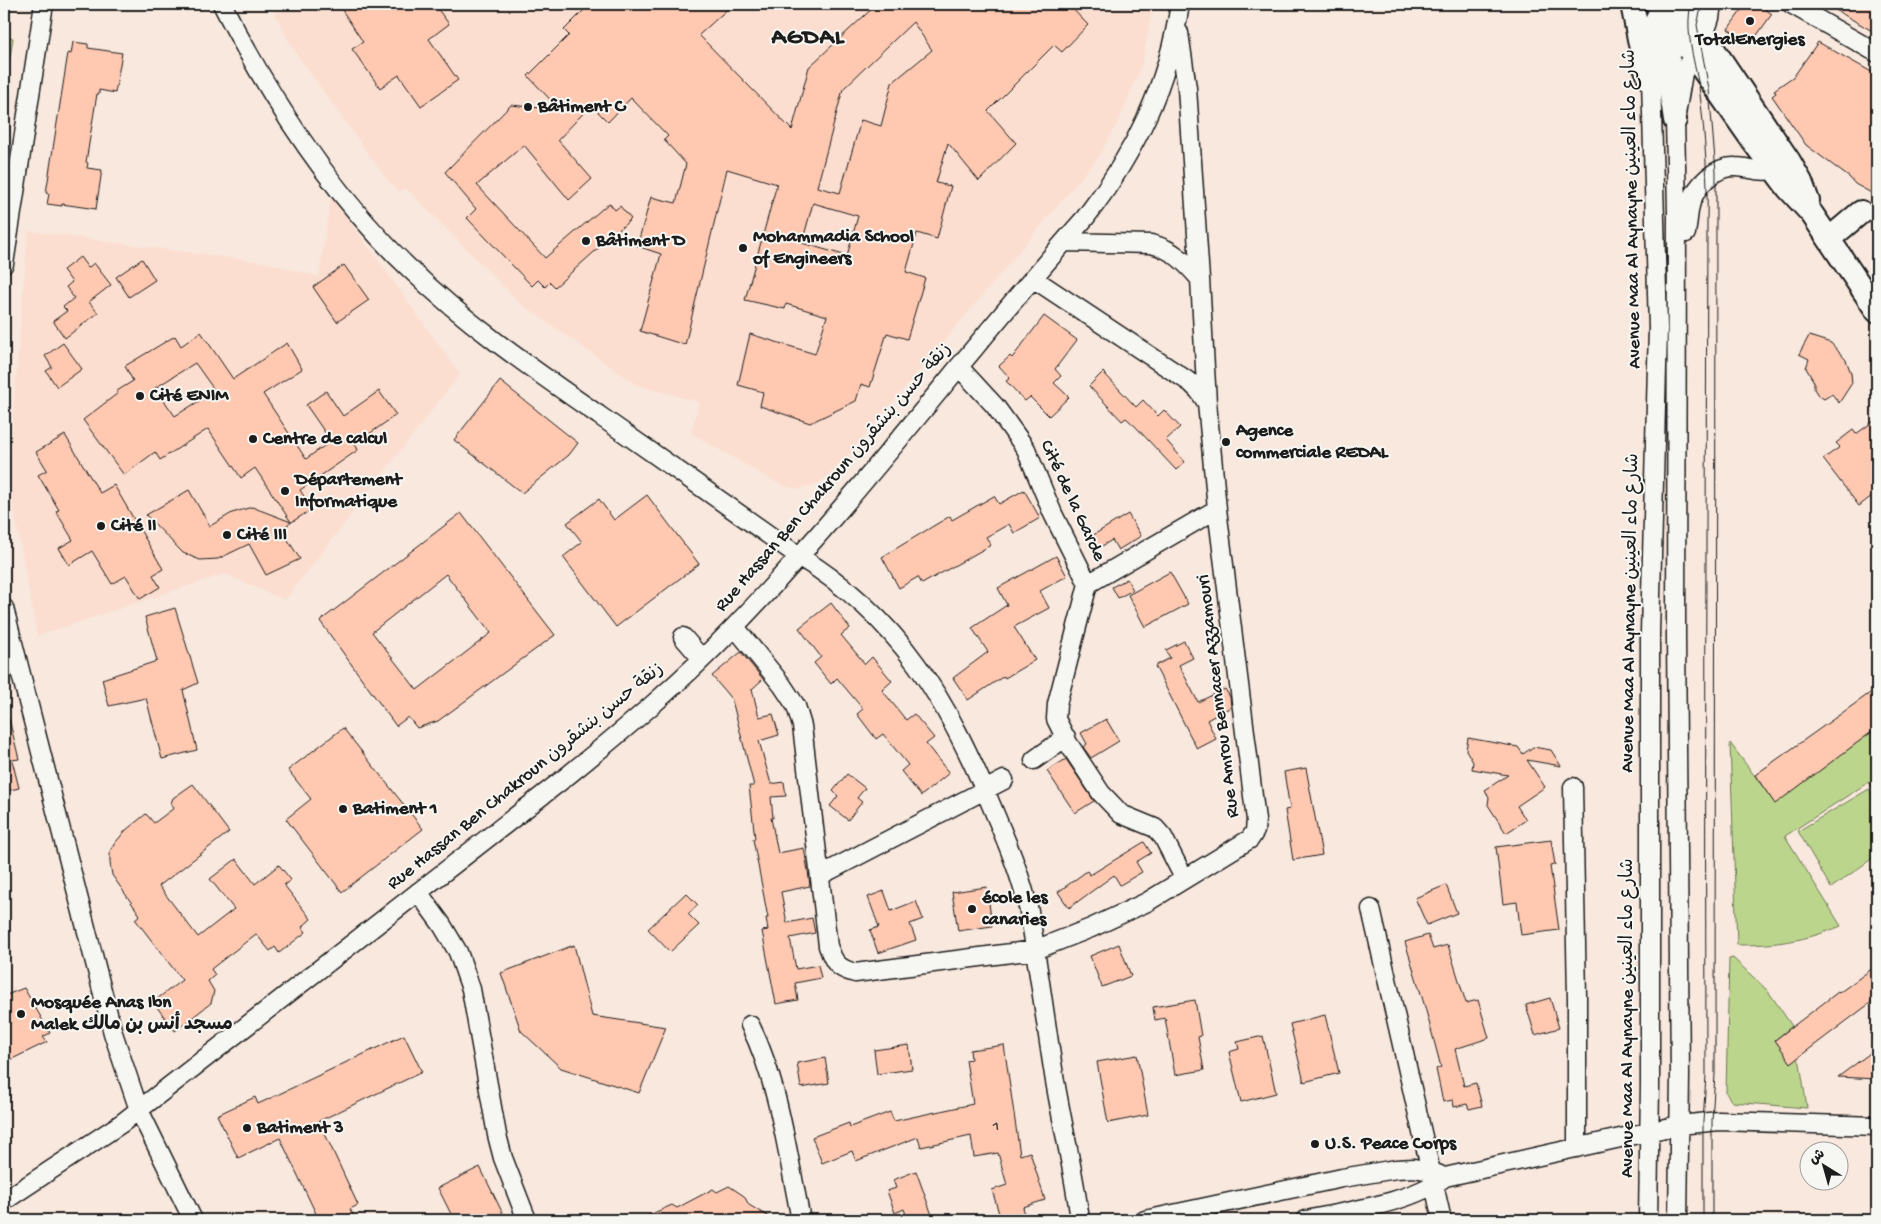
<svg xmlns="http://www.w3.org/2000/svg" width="1881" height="1224" viewBox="0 0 1881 1224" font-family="'Gochi Hand','Playpen Sans Arabic',sans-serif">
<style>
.built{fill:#fbded0}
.green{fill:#bcd58d;stroke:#6c7854}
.building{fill:#ffc8b1;stroke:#1c1c1c;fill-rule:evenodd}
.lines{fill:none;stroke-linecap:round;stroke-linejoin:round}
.minor-casing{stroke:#1c1c1c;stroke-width:21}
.major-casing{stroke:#1c1c1c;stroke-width:26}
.minor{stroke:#f6f6f2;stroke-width:18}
.major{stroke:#f6f6f2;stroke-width:22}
.tram{stroke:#1c1c1c;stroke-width:1}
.poi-dot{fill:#1c1c1c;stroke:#f6f6f2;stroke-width:2}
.labels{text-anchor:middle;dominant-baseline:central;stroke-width:4;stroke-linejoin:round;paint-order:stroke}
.number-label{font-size:16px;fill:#554741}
.poi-label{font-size:19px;font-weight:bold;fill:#1c1c1c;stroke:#f6f6f2;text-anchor:start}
.street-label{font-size:19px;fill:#1c1c1c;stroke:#f6f6f2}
.district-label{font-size:24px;font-weight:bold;letter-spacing:1px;fill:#1c1c1c;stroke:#f6f6f2}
</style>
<rect width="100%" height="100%" fill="#f9e8de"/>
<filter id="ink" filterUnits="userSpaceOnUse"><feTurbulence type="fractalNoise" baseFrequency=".02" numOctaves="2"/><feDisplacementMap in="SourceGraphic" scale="10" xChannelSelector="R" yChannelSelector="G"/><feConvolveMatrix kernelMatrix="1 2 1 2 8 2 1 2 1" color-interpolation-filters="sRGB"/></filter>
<g filter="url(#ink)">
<path class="built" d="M270 4H1153L1142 64 1119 120 1099 156 841 464 828 477 816 484 799 489 787 487 777 483 691 433 699 402 637 385 520 303 411 193 405 188 400 193 385 177 293 49Z
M331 195 460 374 285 600 224 574 37 636 8 476 28 231 269 263 319 277Z"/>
<path class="green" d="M4 37 13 38 6 83 4 82Z
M1877 728V795L1869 782 1785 836 1841 926C1805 941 1776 945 1737 945L1730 743 1775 803Z
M1869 789 1877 803V855L1831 888 1798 831Z
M1733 958 1768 991 1792 1026 1775 1040 1791 1062 1797 1058 1800 1063 1807 1108 1732 1102 1726 1093 1729 959Z"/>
<path class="building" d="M338 4H434L449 24 429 39 458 80 421 106 399 75 380 88 352 49 363 42Z
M590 4H733L699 35 792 130 809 67 877 4H1068L1088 25 1062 52 1054 45 988 111 1016 143 979 181 948 143 936 183 951 186 937 239 917 233 906 272 925 278 907 339 887 333 870 387 861 384 856 401 810 423 760 406 763 392 738 385 750 334 815 354 827 316 786 304 785 309 745 300 777 184 727 169 685 345 640 331 661 254 637 246 651 197 676 203 686 164 664 140 668 136 631 98 608 122 591 105 558 140 592 179 569 200 524 145 477 185 545 258 609 203 615 210 620 206 631 219 555 287 550 282 545 287 538 280 532 286 467 218 476 209 445 172 511 105 560 110 528 76 569 35 564 30ZM913 22 932 50 892 83 881 126 861 120 840 193 817 187 843 89ZM813 203 858 216 847 256 802 243Z
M1746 4H1758L1772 14 1750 45 1728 29Z
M1825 4H1877V34L1867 28Z
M73 42 88 44V48L122 53 115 93 99 90V94H97L86 162 88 163 87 168 102 170 96 209 62 204V206L47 204 49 194 46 193 68 53 71 54Z
M1818 42 1877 75V196L1855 184 1850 178 1806 145 1772 96 1776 93 1774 90 1794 76Z
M80 257 88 268 94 263 111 285 89 302 98 313 65 338 53 321 67 311 63 307 74 298 66 287 72 282 63 270Z
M142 259 155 280 129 297 116 277Z
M344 265 369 300 337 322 313 287Z
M1044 316 1077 340 1055 369 1061 376 1054 383 1069 397 1049 416 1030 397 1025 401 1006 381 1010 378 999 366 1010 356 1012 358Z
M201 332 233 379 287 343 302 369 263 394 306 459 331 441 306 405 326 391 343 416 379 391 396 415 355 444 358 450 300 490 312 509 281 529 300 559 266 575 249 544 218 559 200 560 183 553 146 515 189 490 210 526 232 513 252 507 291 522 255 468 241 478 208 429 160 460 155 452 124 475 83 420 118 393 117 391 133 381 125 366 175 336 181 346ZM195 363 215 391 175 416 155 388Z
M1809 336 1831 343 1846 360 1851 373 1852 383 1839 403 1832 394 1824 399 1818 395 1814 389V382L1806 368 1809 359 1799 354Z
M63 343 82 369 57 387 46 371 52 367 45 356Z
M1103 372 1136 407 1143 400 1158 416 1164 410 1180 427 1166 440 1185 462 1176 470 1135 426 1126 418 1122 421 1089 386Z
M500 381 578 443 569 455 522 493 454 440Z
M1877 419V492L1859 506 1823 459 1840 447 1836 443 1853 430 1856 434Z
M65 435 100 493 114 485 163 569 153 575 160 587 140 599 126 576 112 584 92 551 69 565 59 548 73 540 56 511 59 510 38 475 47 470 36 452Z
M1024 490 1040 518 1014 533 1009 524 986 537 991 545 922 584 918 577 899 588 882 557 950 516 952 520 994 496 999 504Z
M647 495 699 564 616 627 563 557 582 542 567 523 599 499 614 520Z
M461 513 555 635 438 721 417 728 408 717 396 726 320 621ZM446 574 491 633 417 690 372 632Z
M1128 514 1141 536 1118 550 1112 540 1097 549 1090 537Z
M1056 556 1067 576 1040 591 1049 608 1014 627 1035 660 1005 678 1004 676 968 700 953 678 988 652 972 628 1007 605 998 588Z
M1170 572 1188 604 1145 627 1128 595Z
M1127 579 1133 590 1118 598 1112 587Z
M831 603 850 628 841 635 865 664 872 657 892 681 882 690 906 720 914 714 934 738 926 744 949 773 921 796 901 771 908 765 883 734 876 739 857 714 863 709 837 678 831 684 814 663 821 657 799 628Z
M175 608 198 683 183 690 197 750 162 759 146 698 109 706 102 679 157 661 145 617Z
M1184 641 1193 658 1179 665 1198 702 1225 689 1230 697 1231 707 1207 720 1216 739 1197 749 1155 666 1170 658 1166 650Z
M741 652 763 679 752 689 759 717 773 714 779 735 759 741 771 784 784 782 786 796 771 797 773 818H771L778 853 804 848 808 871 810 886 781 892 787 923 812 918 815 933 790 938 796 969 818 965 821 978 795 983 798 1000 776 1004 762 931 768 930 766 918H768L753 839H755L749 786H754L732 700 712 676Z
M1877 688V728L1775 804 1755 775Z
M4 719H9L19 759 12 760 19 788 6 791 4 783Z
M1106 719 1119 741 1091 758 1083 747 1087 744 1081 733Z
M343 728 423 829 342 892 286 819 311 799 288 770Z
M1468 738 1518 747 1523 754 1533 747 1551 750 1561 766 1527 760 1545 787 1517 806 1526 820 1506 833 1488 805 1489 797 1485 790 1508 775 1472 769 1473 762 1466 750Z
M1066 759 1094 801 1075 813 1047 771Z
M1306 768 1322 855 1293 860 1285 810 1290 809 1284 772Z
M847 774 865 788 857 798 862 802 848 820 830 806 838 796 833 791Z
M193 784 229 832 159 886 198 937 234 909 210 879 236 859 255 884 279 865 291 880 284 885 311 919 302 927 306 932 279 953 275 947 270 951 256 934 211 969 215 975 208 981 214 991 211 1003 175 1031 153 1002 182 980 135 919 140 915 112 875 110 863V851L115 843 126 830 146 814 154 823 174 808 171 803 173 798Z
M1551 840 1555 865 1550 866 1559 930 1521 935 1517 902 1503 904 1496 847Z
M1144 842 1151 853 1136 862 1142 872 1120 885 1114 875 1069 908 1058 892 1087 871 1090 875Z
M1446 885 1457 913 1427 925 1415 898Z
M987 887 992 926 958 931 952 892Z
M884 891 891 911 916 901 923 919 910 924 916 940 878 953 870 930 879 927 868 897Z
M686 893 698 905 688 914 699 925 670 952 648 929Z
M1428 935 1433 949 1448 945 1466 1003 1478 1000 1489 1038 1455 1049 1464 1086 1476 1083 1482 1106 1469 1109 1467 1104 1454 1107 1453 1100 1443 1102 1436 1069 1441 1067 1425 1007 1405 942Z
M1119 944 1131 976 1102 987 1090 956Z
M574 945 592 1016 666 1027 639 1093 561 1068 521 1031 501 973Z
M1877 965V998L1791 1063 1775 1040 1838 992 1839 993Z
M24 988 50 1033 43 1037 47 1042 4 1063V996Z
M1550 998 1559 1028 1535 1035 1526 1005Z
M1195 1000 1201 1036 1198 1037 1204 1070 1175 1075 1165 1018 1155 1020 1153 1007Z
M1325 1015 1339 1073 1304 1082 1290 1024Z
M404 1035 422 1072 319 1121 358 1205 350 1209 356 1220H319L280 1138 238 1158 217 1115 255 1097 258 1104Z
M1263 1036 1276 1093 1241 1102 1229 1052 1239 1049 1237 1042Z
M909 1045 912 1069 877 1074 874 1050Z
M1004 1045 1020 1155 1030 1152 1045 1200 1023 1207 1025 1215 1010 1220H1001L992 1190 1007 1185 998 1153 974 1157 971 1136 921 1147 918 1137 856 1161 852 1151 822 1163 812 1137 849 1123 850 1127 890 1112 894 1121 973 1104 966 1060 971 1059 970 1050Z
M1877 1048V1079L1838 1077Z
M1137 1055 1148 1115 1108 1123 1097 1062Z
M825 1058 829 1083 801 1088 797 1063Z
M480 1167 506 1220H454L438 1188Z
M916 1171 932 1215 918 1220H908L904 1209 895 1213 887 1191 896 1188 893 1180Z
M729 1186 744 1196 749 1205 774 1220H638L672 1205 677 1208 713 1189 717 1192Z"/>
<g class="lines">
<defs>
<path id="minor" d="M222 4C271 100 331 194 410 269 468 325 534 370 600 416 667 463 733 509 800 557 901 619 947 700 992 807 1005 838 1019 870 1027 903 1032 922 1034 943 1037 963 1043 1000 1048 1038 1054 1075 1062 1124 1074 1172 1080 1220
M1791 4 1877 53
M1179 33 1187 88 1200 279
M1686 233C1688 223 1688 212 1691 202 1697 185 1715 166 1735 167 1750 167 1756 173 1773 170
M1064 242 1151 244C1173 249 1186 263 1200 279L1207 403
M4 264 44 4
M959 367 995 406 1026 449 1053 514 1088 584 1057 704 1056 719 1068 743 1101 793 1121 814 1155 828 1163 837 1184 878
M1088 584 1217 509
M4 608 113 1033 139 1110 193 1220
M735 627 782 685 796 706 802 726 828 946C834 963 837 968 855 973L1035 950 1091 928 1147 902 1250 839 1255 831 1256 820 1217 509 1207 403 1199 391 1191 383 1034 279
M683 637 702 659
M1034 760 1066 737
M1573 787 1577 998V1148
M821 875 1004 780
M418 892 442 925 458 952 471 989 497 1135 503 1158 527 1220
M1371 909 1442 1220
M750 1025C779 1083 788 1157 801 1220
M4 1201 122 1123 566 777C625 729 683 681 735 626 859 497 966 352 1085 218 1135 153 1168 85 1180 4
M1145 1220 1342 1178 1396 1169 1414 1168 1430 1171 1440 1175
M1306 1220C1348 1211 1411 1203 1445 1177L1679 1125 1719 1121 1877 1126
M1648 1220 1650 1084V633L1658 328 1650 42 1655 18 1662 4
M1678 1220 1680 1075 1676 636 1677 212 1675 120 1683 73 1704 36 1710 18 1712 4"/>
<path id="major" d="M1632 4 1644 64 1650 80
M1657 4 1755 144 1788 188 1812 214 1877 311
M1683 4 1789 161 1801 182 1808 201
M1671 17 1668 73 1675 120
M1829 239 1861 212"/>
</defs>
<use href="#minor" class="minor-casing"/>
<use href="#major" class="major-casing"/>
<use href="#minor" class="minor"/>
<use href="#major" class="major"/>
<path class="tram" d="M1691 4C1684 35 1696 63 1700 94 1705 137 1708 180 1707 223 1706 507 1705 791 1706 1075L1703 1122V1220
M1702 4 1697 25 1709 89 1716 172 1715 1074 1712 1121V1220"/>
</g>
</g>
<g class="poi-dot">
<circle cx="1750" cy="21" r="5"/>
<circle cx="528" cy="107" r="5"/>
<circle cx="586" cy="241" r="5"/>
<circle cx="743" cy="248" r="5"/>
<circle cx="140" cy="396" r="5"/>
<circle cx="253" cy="439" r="5"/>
<circle cx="1226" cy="442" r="5"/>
<circle cx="285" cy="491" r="5"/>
<circle cx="101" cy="526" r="5"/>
<circle cx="227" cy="535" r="5"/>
<circle cx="343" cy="809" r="5"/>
<circle cx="972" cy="909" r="5"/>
<circle cx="21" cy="1014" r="5"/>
<circle cx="247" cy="1128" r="5"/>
<circle cx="1315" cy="1144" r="5"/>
</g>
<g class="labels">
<g class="number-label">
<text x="996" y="1127">1</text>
</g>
<g class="poi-label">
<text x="1750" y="40" text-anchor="middle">TotalEnergies</text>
<text x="538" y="107">Bâtiment C</text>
<text x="753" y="237">Mohammadia School<tspan x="753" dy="22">of Engineers</tspan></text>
<text x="596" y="241">Bâtiment D</text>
<text x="150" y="396">Cité ENIM</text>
<text x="1236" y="431">Agence<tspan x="1236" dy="22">commerciale REDAL</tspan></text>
<text x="263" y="439">Centre de calcul</text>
<text x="295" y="480">Département<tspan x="295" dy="22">Informatique</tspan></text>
<text x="111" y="526">Cité II</text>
<text x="237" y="535">Cité III</text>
<text x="353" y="809">Batiment 1</text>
<text x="982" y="898">école les<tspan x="982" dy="22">canaries</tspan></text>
<text x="31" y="1003">Mosquée Anas Ibn<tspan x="31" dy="22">Malek مسجد أنس بن مالك</tspan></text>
<text x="257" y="1128">Batiment 3</text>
<text x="1325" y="1144">U.S. Peace Corps</text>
</g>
<g class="street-label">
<text transform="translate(1633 209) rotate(-91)">Avenue Maa Al Aynayne شارع ماء العينين</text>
<text transform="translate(834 478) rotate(-49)">Rue Hassan Ben Chakroun زنقة حسن بنشقرون</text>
<text transform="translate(1072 501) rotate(65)">Cité de la Garde</text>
<text transform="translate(1631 613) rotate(-89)">Avenue Maa Al Aynayne شارع ماء العينين</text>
<text transform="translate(1219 696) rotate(-97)">Rue Amrou Bennacer Azzamouri</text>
<text transform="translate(526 777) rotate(-39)">Rue Hassan Ben Chakroun زنقة حسن بنشقرون</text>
<text transform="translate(1628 1018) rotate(-90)">Avenue Maa Al Aynayne شارع ماء العينين</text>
</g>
<g class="district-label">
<text x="808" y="38">AGDAL</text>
</g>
</g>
<rect width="1881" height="1224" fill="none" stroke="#f6f6f2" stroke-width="20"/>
<rect x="10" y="10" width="1861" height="1204" fill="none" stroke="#1c1c1c" stroke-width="2" filter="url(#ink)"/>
<g transform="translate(1824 1166) rotate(323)"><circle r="24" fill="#f6f6f2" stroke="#9f9f9c"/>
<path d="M0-4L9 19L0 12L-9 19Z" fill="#1c1c1c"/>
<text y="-8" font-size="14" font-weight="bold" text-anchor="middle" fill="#1c1c1c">ش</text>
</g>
</svg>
